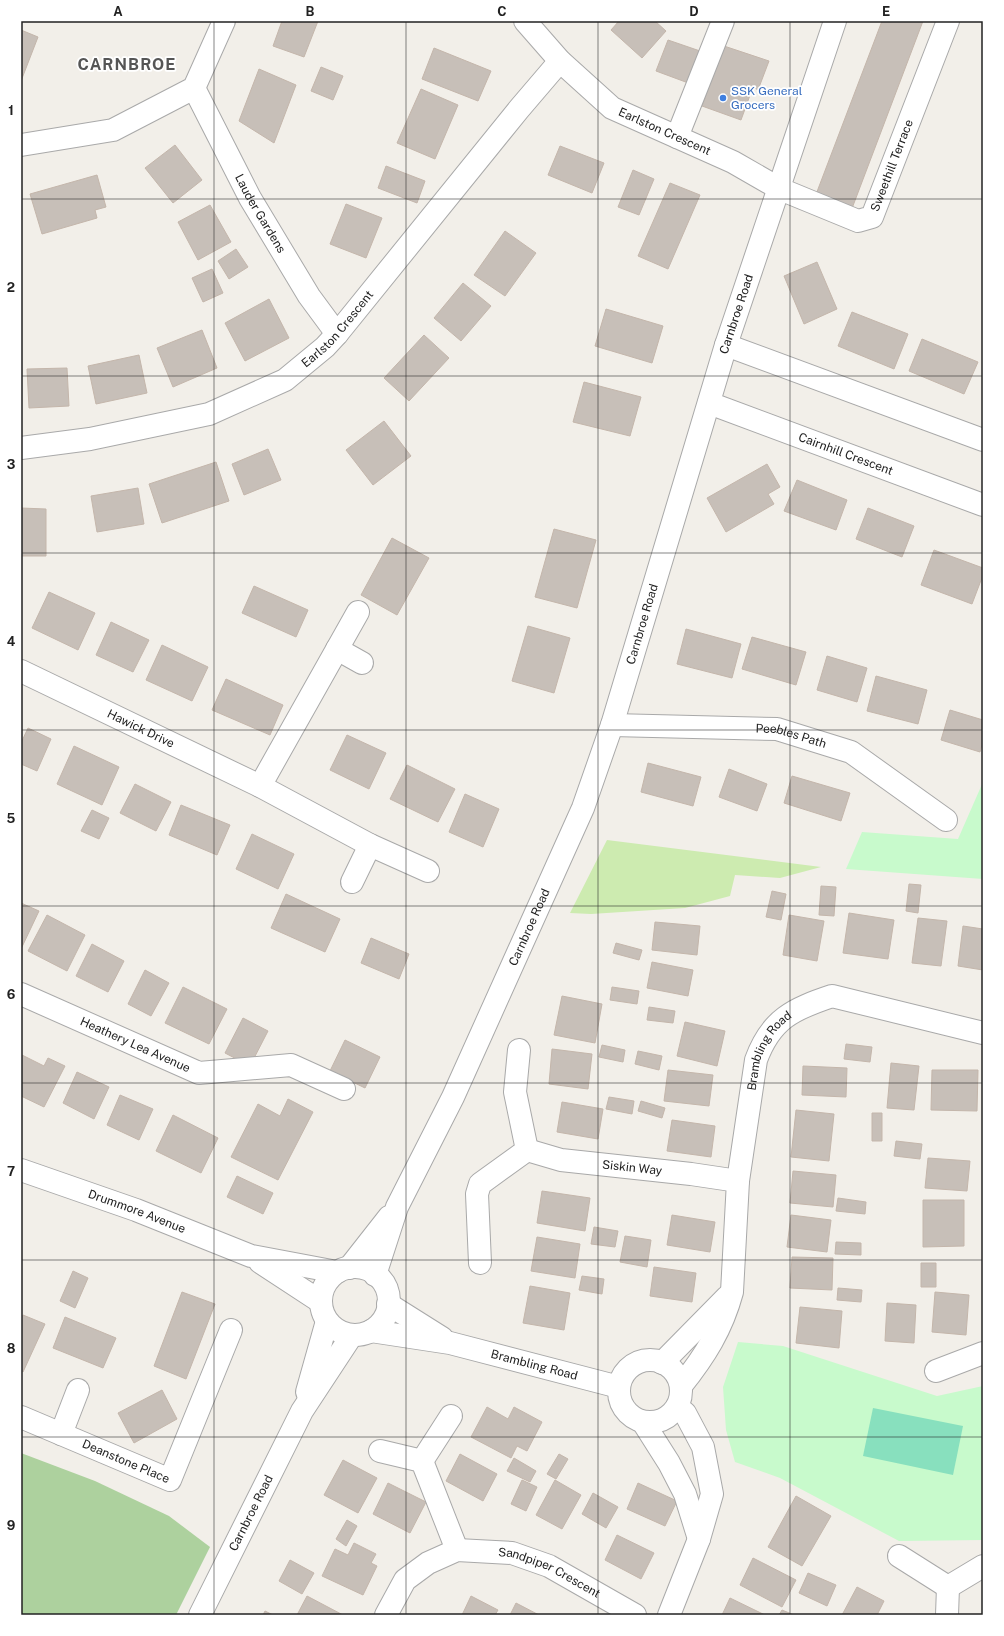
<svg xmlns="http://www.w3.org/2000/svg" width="1004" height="1636" viewBox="0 0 1004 1636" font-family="'Public Sans',sans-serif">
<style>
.grass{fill:#cdebb0}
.forest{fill:#add19e}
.park{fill:#c8facc}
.pitch{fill:#88e0be}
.building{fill:#c7bfb8;stroke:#c4b6ab}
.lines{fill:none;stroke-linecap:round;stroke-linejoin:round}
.minor-casing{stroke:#a9a9a9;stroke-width:24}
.minor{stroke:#fff;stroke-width:22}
.grid{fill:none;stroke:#222;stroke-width:1;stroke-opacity:0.55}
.shop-dot{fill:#3f7fe0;stroke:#fff;stroke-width:1.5}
.labels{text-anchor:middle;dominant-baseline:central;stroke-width:3.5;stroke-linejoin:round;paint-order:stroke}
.shop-label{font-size:12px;fill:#366cbe;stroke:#fff;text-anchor:start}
.street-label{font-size:12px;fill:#222;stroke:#fff}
.district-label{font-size:16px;font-weight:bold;letter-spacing:1px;fill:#555;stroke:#fff}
.neatline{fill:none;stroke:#222;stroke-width:1.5}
.grid-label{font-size:13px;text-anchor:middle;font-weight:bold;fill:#222}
</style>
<rect width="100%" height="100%" fill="#f2efe9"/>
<path class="grass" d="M607 840 821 867 780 878 735 875 730 896 685 908 591 914 570 913Z"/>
<path class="forest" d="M21 1453 95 1481 169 1516 210 1547 176 1615H21Z"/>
<path class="park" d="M983 782V879L846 869 862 832 958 839Z
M738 1342 783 1346 937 1396 983 1386V1540L899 1541 780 1478 735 1462 726 1430 723 1387Z"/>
<path class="pitch" d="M873 1408 963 1426 953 1475 863 1456Z"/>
<path class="building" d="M282 21H318L304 57 273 46Z
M619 21H655L666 31 642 58 611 30Z
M882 21H923L851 211 815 197Z
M21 30 38 37 21 81Z
M668 40 703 52 691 84 656 71Z
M724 46 769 61 758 90 753 87 741 120 702 106Z
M434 48 491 71 478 101 422 79Z
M321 67 343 76 333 100 311 91Z
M259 69 296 85 274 143 239 121Z
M421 89 458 105 435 159 397 143Z
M175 145 202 180 173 203 145 168Z
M560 146 604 163 592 193 548 175Z
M386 166 425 181 417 203 378 188Z
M633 170 654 179 639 215 618 207Z
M97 175 106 207 95 210 97 218 42 234 30 194Z
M670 183 700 195 668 269 638 256Z
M346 204 382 218 366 258 330 244Z
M210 205 231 242 198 260 178 222Z
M505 231 536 253 505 296 474 275Z
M236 249 248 267 229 279 218 261Z
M817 262 837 309 804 324 784 276Z
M212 269 223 293 203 302 192 278Z
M463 283 491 306 461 341 434 318Z
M269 299 289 338 245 361 225 323Z
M606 309 663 326 652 363 595 346Z
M852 312 908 334 894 369 838 346Z
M202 330 217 368 173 387 157 348Z
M424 335 449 358 409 401 384 378Z
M922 339 978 362 964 394 909 371Z
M139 355 147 393 96 404 88 366Z
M67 368 69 406 29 408 27 369Z
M584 382 641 397 630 436 573 422Z
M384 421 411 456 373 485 346 450Z
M268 449 281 480 244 495 232 464Z
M216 462 229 501 162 523 149 484Z
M767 464 780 487 768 494 774 504 726 532 707 498Z
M797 480 847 500 836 530 784 511Z
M138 488 144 524 97 532 91 496Z
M21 508 46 509V556H21Z
M868 508 914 526 902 557 856 539Z
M554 529 596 540 577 608 535 597Z
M392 538 429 558 397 615 361 595Z
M934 550 983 568V575L972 604 921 585Z
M254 586 308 610 296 637 242 613Z
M49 592 95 613 78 650 32 628Z
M111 622 149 640 133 672 96 655Z
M528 626 570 638 554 693 512 681Z
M686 629 741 644 732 678 677 664Z
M752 637 806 652 796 685 742 669Z
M162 645 208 667 192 701 146 680Z
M827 656 867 668 857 702 817 690Z
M876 676 927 690 918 724 867 711Z
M226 679 283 705 270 735 212 710Z
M950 710 983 720V741L980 752 941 740Z
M28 728 51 739 37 771 21 764V743Z
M347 735 386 753 369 789 330 770Z
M74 746 119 767 102 805 57 784Z
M648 763 701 777 693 806 641 792Z
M407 765 455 789 438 822 390 799Z
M729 769 767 784 757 811 719 797Z
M792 776 850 793 841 821 784 803Z
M135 784 171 802 156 831 120 813Z
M465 794 499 809 483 847 449 832Z
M181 805 230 825 217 855 169 835Z
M92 810 109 818 99 839 81 831Z
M252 834 294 854 278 889 236 869Z
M909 884 921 885 918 913 906 911Z
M821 886 836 887 834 916 819 915Z
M772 891 786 894 781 920 766 917Z
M286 894 340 919 325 952 271 928Z
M21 903 39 911 21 949Z
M849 913 894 920 888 959 843 953Z
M47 915 85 935 67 971 28 951Z
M789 915 824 921 817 961 783 955Z
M918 918 947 921 941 966 912 963Z
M655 922 700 926 697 955 652 950Z
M963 926 983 929V970L958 966Z
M371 938 409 954 399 979 361 963Z
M616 943 642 950 639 960 613 953Z
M92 944 124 961 108 992 76 976Z
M652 962 693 970 688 996 647 988Z
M145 970 169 983 151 1016 128 1004Z
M183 987 227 1009 209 1044 165 1023Z
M612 987 639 991 637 1004 610 1000Z
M562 996 602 1004 595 1043 554 1035Z
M649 1007 675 1011 673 1023 647 1020Z
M243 1018 268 1031 250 1066 225 1053Z
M685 1022 725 1031 717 1066 677 1056Z
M345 1040 380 1057 365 1088 330 1071Z
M846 1044 872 1047 870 1062 844 1059Z
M602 1045 625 1050 623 1062 599 1057Z
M552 1049 592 1054 588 1089 549 1084Z
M638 1051 662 1056 659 1070 635 1064Z
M22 1055 44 1066 48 1058 65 1066 44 1107 21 1096V1058Z
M891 1063 919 1066 914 1110 887 1108Z
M803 1066 847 1068 846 1097 802 1095Z
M668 1070 713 1075 709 1106 664 1101Z
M932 1070H978L977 1111 931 1110Z
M77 1072 109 1087 94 1119 63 1103Z
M120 1095 153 1109 139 1140 107 1125Z
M609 1097 634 1101 632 1114 606 1109Z
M288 1099 313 1112 278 1180 231 1157 258 1104 280 1116Z
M641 1101 665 1108 662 1118 638 1111Z
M562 1102 603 1109 598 1139 557 1132Z
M796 1110 834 1114 829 1161 791 1157Z
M872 1113H882V1141H872Z
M173 1115 218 1138 201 1173 156 1151Z
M672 1120 715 1126 711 1157 667 1151Z
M896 1141 922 1144 920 1159 894 1156Z
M928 1158 970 1161 967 1191 925 1188Z
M793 1171 836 1175 833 1207 790 1203Z
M237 1176 273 1193 263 1214 227 1197Z
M542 1191 590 1198 585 1231 537 1223Z
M838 1198 866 1202 865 1214 836 1211Z
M923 1200H964V1246L923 1247Z
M672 1215 715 1222 710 1252 667 1245Z
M791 1215 831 1220 827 1252 787 1247Z
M594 1227 618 1231 615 1247 591 1244Z
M625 1236 651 1240 647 1267 620 1262Z
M537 1237 580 1244 575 1278 531 1271Z
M836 1242 861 1243V1255L835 1254Z
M792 1257 833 1258 832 1290 790 1288Z
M921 1263H936V1287H921Z
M654 1267 696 1273 692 1302 650 1296Z
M73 1271 88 1278 75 1308 60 1301Z
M582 1276 604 1279 602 1294 579 1290Z
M530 1286 570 1293 564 1330 523 1323Z
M838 1288 862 1290 861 1302 837 1300Z
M182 1292 215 1304 186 1379 154 1366Z
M935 1292 969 1295 966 1335 932 1332Z
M887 1303 916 1305 914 1343 885 1341Z
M800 1307 842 1311 839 1348 796 1343Z
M23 1315 45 1324 23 1372 21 1371V1320Z
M65 1317 116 1338 103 1368 53 1348Z
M162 1390 177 1419 134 1443 118 1413Z
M487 1407 508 1419 514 1407 542 1422 527 1451 517 1446 511 1458 471 1437Z
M460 1454 497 1474 483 1501 446 1481Z
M559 1454 568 1459 556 1479 547 1474Z
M514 1458 536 1471 530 1482 507 1471Z
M343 1460 377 1478 358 1513 324 1495Z
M522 1480 537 1487 526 1511 511 1504Z
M555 1480 581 1495 562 1529 536 1515Z
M388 1483 426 1502 410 1533 373 1514Z
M638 1483 677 1501 665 1526 627 1509Z
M593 1493 618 1507 606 1528 582 1514Z
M796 1496 831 1516 802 1566 768 1547Z
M347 1520 357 1526 346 1546 336 1539Z
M617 1535 654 1553 641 1579 605 1560Z
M354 1543 376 1554 371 1563 377 1566 363 1595 322 1576 335 1549 348 1555Z
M753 1558 796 1580 782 1607 740 1585Z
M290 1560 314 1573 302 1594 279 1581Z
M808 1573 836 1585 827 1606 799 1593Z
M857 1587 884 1601 877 1615H842Z
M307 1596 343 1615H297Z
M471 1596 498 1610 495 1615H462Z
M730 1598 765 1615H722Z
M516 1603 539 1615H510Z
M782 1610 794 1615H779Z
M265 1611 273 1615H263Z"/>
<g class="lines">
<defs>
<g id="minor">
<path id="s1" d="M525 21 560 61 612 108 733 162 780 189 858 221 872 217 948 21"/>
<path id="s2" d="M194 88 250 198 309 296 337 334"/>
<path d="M677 137 723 21"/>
<path d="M21 145 113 130 194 88 224 21"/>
<path d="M726 345 983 440"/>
<path id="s3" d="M709 403 983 505"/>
<path id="s4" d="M21 448 90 439 209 414 285 380 325 347 337 334 519 109 560 61"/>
<path d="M337 649 362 663"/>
<path id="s5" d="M21 671 260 786 370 845 428 871"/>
<path id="s6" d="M612 725 777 729 851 752 946 820"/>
<path d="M260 786 358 612"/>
<path d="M352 882 370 845"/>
<path id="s7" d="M21 994 199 1073 291 1065 344 1089"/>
<path id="s8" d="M527 1150 561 1160 691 1174 738 1181"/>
<path id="s9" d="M21 1170 136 1210 251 1256 337 1272"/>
<path d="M260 1262 321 1302"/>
<path d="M480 1263 477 1194 480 1184 527 1150 515 1092 519 1050"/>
<circle cx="355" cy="1301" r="34"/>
<path d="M349 1268 389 1217"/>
<path id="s10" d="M375 1275 397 1207 453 1097 583 808 612 725 726 345 835 21"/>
<path d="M388 1304 442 1338"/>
<path id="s11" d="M371 1331 450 1343 619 1387"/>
<circle cx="650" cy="1391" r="31"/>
<path d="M662 1363 727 1297"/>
<path d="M936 1371 983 1353"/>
<path id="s12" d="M681 1386C705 1356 722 1329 732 1292L738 1181 756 1060C771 1019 793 1009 832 996L983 1033"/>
<path d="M307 1392 327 1321"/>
<path id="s13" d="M21 1417 170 1480 231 1330"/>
<path d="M643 1422 669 1463 685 1494 699 1539"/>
<path d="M61 1434 78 1390"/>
<path d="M380 1451 422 1461 457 1550"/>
<path d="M422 1461 451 1416"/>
<path d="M899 1556 948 1587 983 1566"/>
<path id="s14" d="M200 1615 302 1411 352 1335"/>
<path id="s15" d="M386 1615 405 1580 428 1563 457 1550 512 1553 549 1566 635 1615"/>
<path d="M669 1615 699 1539 712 1494 703 1447 685 1413 677 1407"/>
<path d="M947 1615 948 1587"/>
</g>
</defs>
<use href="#minor" class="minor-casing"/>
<use href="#minor" class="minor"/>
</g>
<path class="grid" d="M214 21V1615M406 21V1615M598 21V1615M790 21V1615M21 199H983M21 376H983M21 553H983M21 730H983M21 906H983M21 1083H983M21 1260H983M21 1437H983"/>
<circle class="shop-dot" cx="723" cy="98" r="4"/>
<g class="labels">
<g class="shop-label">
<text x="731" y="91">SSK General<tspan x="731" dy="14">Grocers</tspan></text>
</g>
<g class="street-label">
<text stroke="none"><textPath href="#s1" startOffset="181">Earlston Crescent</textPath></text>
<text stroke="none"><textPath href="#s1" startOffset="464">Sweethill Terrace</textPath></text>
<text stroke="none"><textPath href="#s2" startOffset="142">Lauder Gardens</textPath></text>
<text stroke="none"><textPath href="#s10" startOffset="1029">Carnbroe Road</textPath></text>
<text stroke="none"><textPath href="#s4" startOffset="348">Earlston Crescent</textPath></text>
<text stroke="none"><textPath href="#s3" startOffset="146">Cairnhill Crescent</textPath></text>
<text stroke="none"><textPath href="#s10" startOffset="705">Carnbroe Road</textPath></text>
<text stroke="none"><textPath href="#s5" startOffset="133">Hawick Drive</textPath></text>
<text stroke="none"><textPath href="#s6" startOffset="180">Peebles Path</textPath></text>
<text stroke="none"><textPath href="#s10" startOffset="381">Carnbroe Road</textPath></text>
<text stroke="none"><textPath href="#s7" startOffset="125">Heathery Lea Avenue</textPath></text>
<text stroke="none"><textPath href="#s12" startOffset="355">Brambling Road</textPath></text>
<text stroke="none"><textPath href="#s8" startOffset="107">Siskin Way</textPath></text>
<text stroke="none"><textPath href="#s9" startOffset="123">Drummore Avenue</textPath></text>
<text stroke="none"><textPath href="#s11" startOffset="167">Brambling Road</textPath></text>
<text stroke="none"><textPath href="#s13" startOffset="114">Deanstone Place</textPath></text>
<text stroke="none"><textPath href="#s14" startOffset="114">Carnbroe Road</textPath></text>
<text stroke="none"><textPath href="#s15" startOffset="197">Sandpiper Crescent</textPath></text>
</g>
<g class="district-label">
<text x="127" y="64">CARNBROE</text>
</g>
</g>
<rect width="1004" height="1636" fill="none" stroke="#ffffff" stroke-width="44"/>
<rect x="22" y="22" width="960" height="1592" class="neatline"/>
<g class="grid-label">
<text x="118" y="16">A</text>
<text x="310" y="16">B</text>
<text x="502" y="16">C</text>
<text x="694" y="16">D</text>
<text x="886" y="16">E</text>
<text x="11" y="115">1</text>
<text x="11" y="292">2</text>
<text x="11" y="469">3</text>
<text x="11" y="646">4</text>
<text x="11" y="823">5</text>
<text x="11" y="999">6</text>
<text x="11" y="1176">7</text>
<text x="11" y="1353">8</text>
<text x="11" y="1530">9</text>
</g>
</svg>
